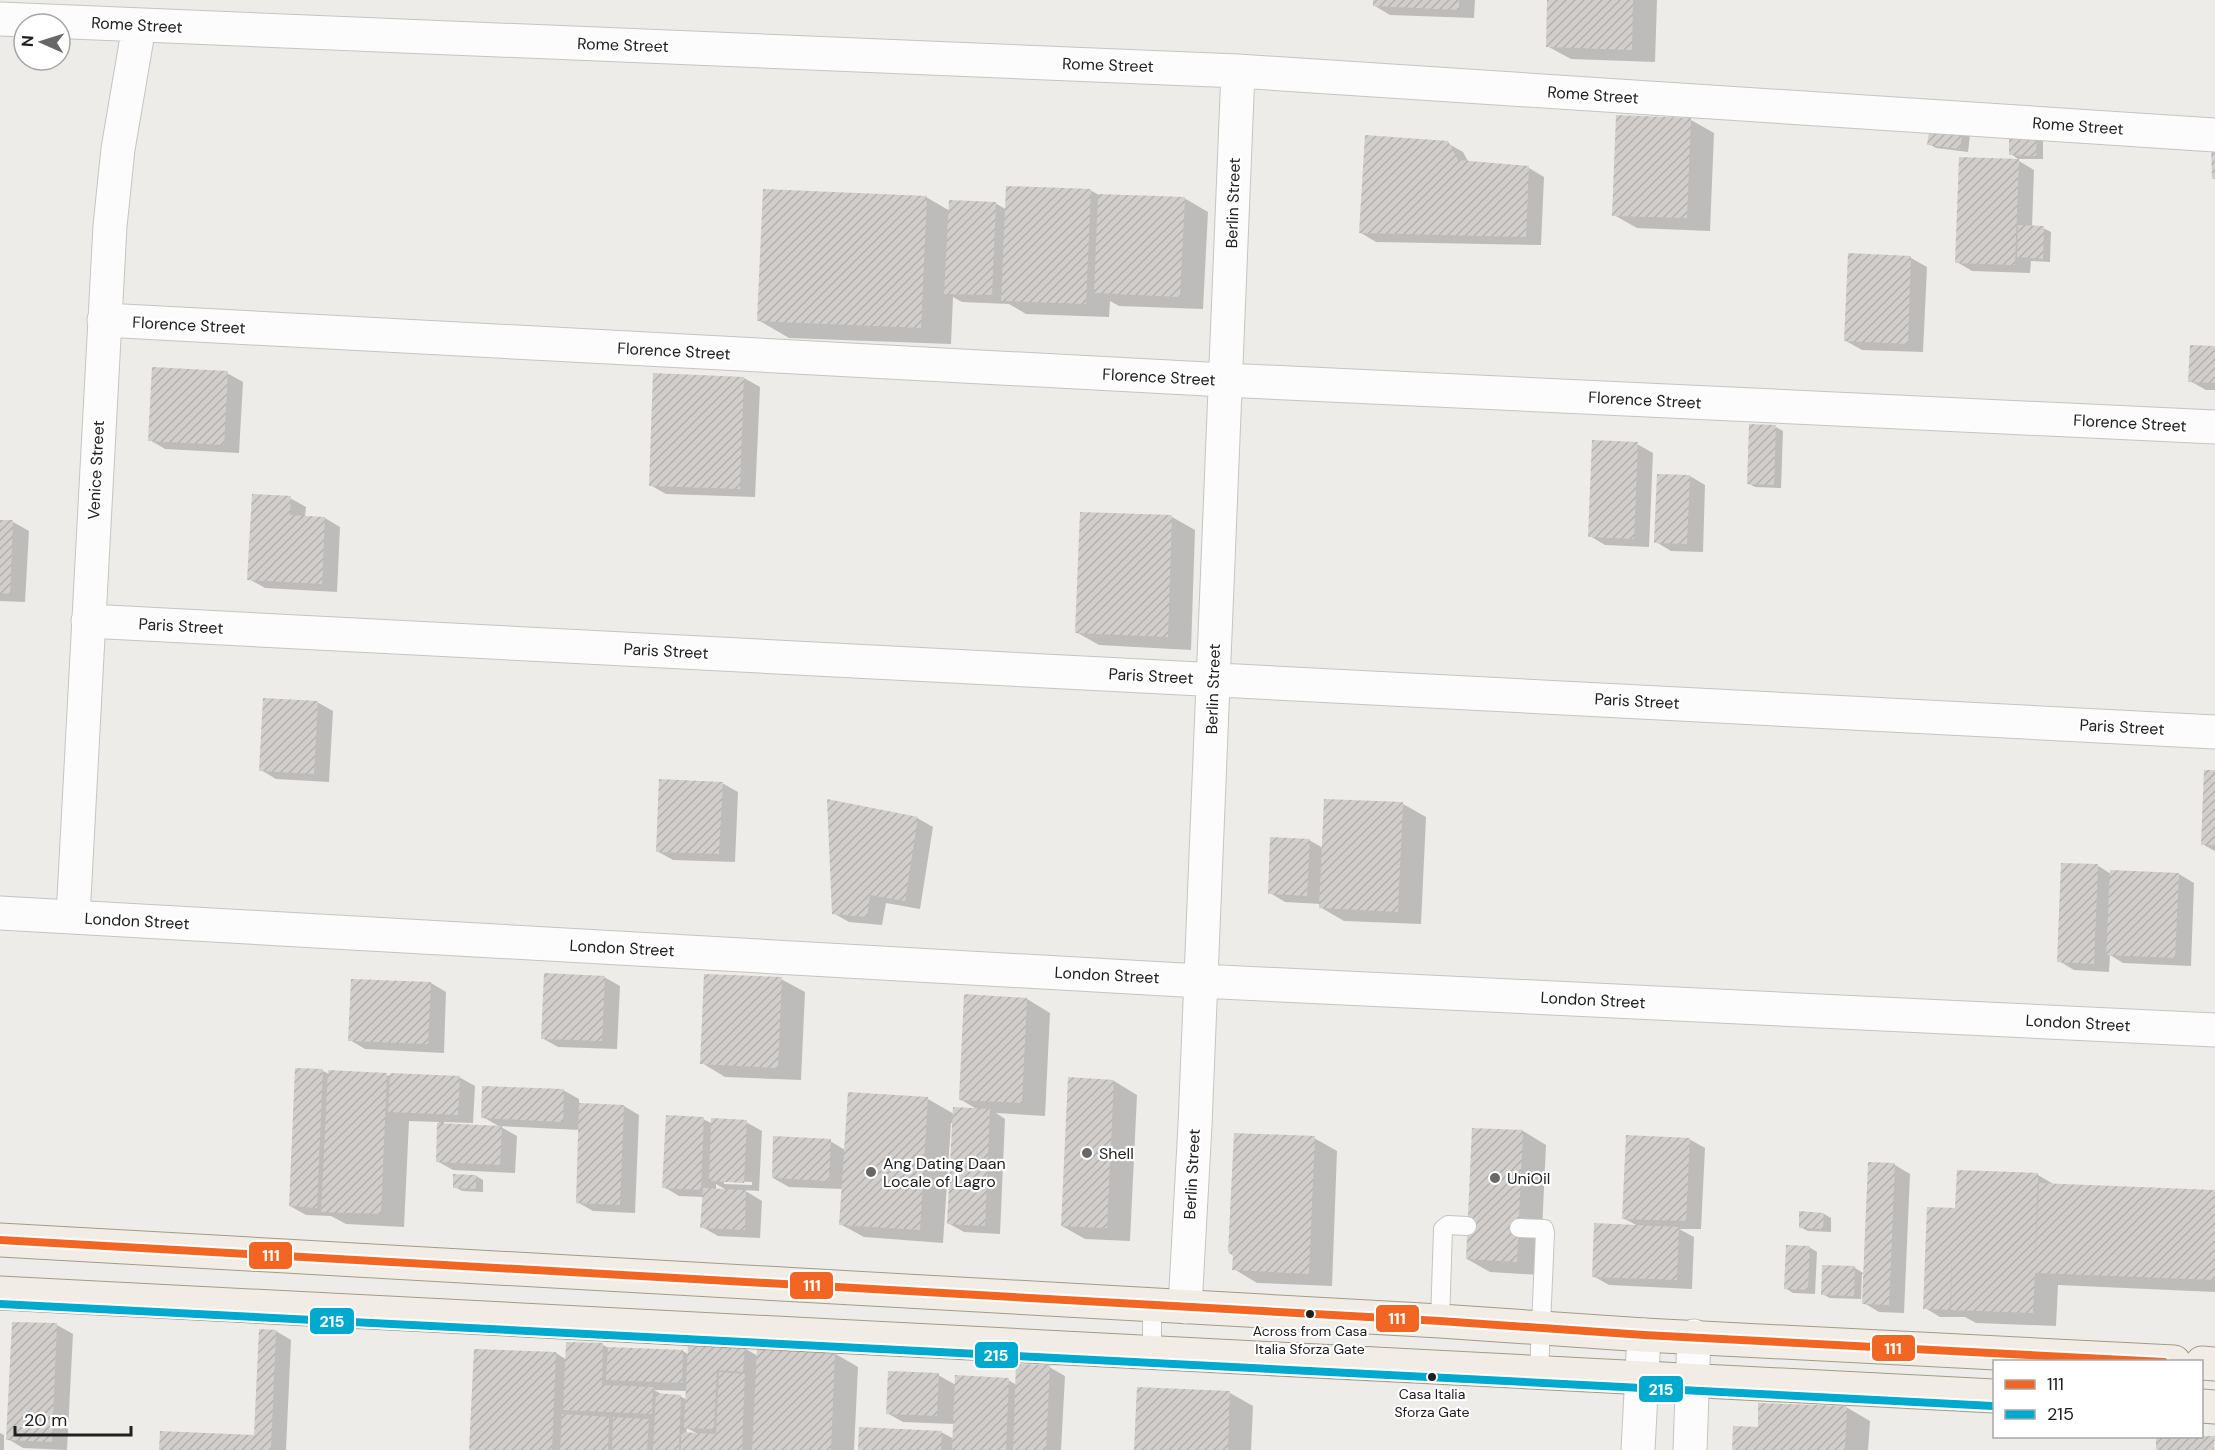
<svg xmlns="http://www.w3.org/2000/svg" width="2215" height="1450" viewBox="0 0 2215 1450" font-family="'DM Sans',sans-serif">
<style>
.shadow{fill:#0003;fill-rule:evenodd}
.building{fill:url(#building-hatch)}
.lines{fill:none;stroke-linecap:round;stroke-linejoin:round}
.service-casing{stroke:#c5c4c3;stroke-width:20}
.minor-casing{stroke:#c5c4c3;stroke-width:35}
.primary-casing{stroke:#a39b87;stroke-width:35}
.service{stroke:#fcfcfc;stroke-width:18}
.minor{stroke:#fcfcfc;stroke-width:33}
.primary{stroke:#f1ece6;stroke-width:33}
.bus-1-casing{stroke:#fff;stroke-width:12}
.bus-2-casing{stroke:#fff;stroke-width:12}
.bus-1{stroke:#f26522;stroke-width:8}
.bus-2{stroke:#00a9ce;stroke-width:8}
.poi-dot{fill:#686766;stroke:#fff;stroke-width:2}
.bus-dot{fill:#202020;stroke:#fff;stroke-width:2}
.labels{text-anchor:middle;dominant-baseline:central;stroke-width:4.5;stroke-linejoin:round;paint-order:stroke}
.bus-label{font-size:14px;fill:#202020;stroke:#fff}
.street-label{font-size:16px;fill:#202020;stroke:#fff}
.poi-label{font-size:16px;fill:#202020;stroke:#fff;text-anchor:start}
.line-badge{stroke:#fff;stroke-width:2}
.badge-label{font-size:16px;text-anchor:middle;font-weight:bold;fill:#fff}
</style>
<defs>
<pattern id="building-hatch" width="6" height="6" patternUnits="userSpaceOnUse" patternTransform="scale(1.5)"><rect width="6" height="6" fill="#d1cecc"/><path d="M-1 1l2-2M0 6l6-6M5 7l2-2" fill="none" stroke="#b3b1af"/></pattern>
</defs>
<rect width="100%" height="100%" fill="#eeece9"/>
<path class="shadow" d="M1375 0H1475L1474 18 1390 15 1375 6Z
M1549 0H1657L1655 62 1571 59 1547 46Z
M1691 120 1714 133 1710 231 1637 228 1614 215Z
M1932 127 1970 135 1968 152 1936 148 1929 144Z
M2011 132 2043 136V159H2018L2011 154Z
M1447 143 1463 152 1469 163 1529 168 1544 177 1541 245 1376 242 1361 233Z
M2019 161 2034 170 2032 227 2043 228 2051 232 2050 262 2031 261 2030 273 1972 271 1957 262Z
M1090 190 1099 195 1184 198 1208 212 1203 309 1119 306 1110 301 1109 317 1026 314 1009 304 962 302 953 297 951 344 789 338 758 320 926 197 950 211 995 203 1007 210Z
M1849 255 1911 258 1927 267 1923 352 1862 350 1846 341Z
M2215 347V390H2206L2190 381Z
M227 373 243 382 239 453 165 449 150 440Z
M744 378 760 387 755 497 666 494 650 485Z
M1776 427 1783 431 1781 488 1755 487 1748 483Z
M1637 444 1653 453 1649 547 1605 545 1590 536Z
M1690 476 1705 485 1703 552 1671 551 1656 542Z
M290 498 306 507 305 517 325 518 340 527 337 592 265 588 249 579Z
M1081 513 1172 517 1195 530 1191 650 1099 645 1076 632Z
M0 521 13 522 29 531 25 602 0 601Z
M317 702 333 711 329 782 276 779 261 770Z
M2215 772V851L2202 844Z
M722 783 738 792 735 862 673 860 657 851Z
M1325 800 1403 804 1426 817 1421 924 1344 921 1320 907 1321 904 1285 902 1270 893 1309 840 1323 848Z
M917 818 933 827 920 909 886 903 882 925 849 922 833 913Z
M2097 865 2111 874H2179L2194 883 2191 966 2123 963 2110 955 2109 972 2074 970 2059 961Z
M604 977 620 986 617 1049 558 1047 542 1038Z
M781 979 805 992 801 1080 725 1077 702 1063Z
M431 983 446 992 444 1053 365 1049 350 1040Z
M1027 999 1050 1013 1045 1116 996 1113 1005 1119 1000 1234 964 1232 948 1223 953 1123H951L943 1243 864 1237 840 1224 843 1189 789 1187 773 1178 830 1141 845 1150 849 1093 928 1099 954 1114 978 1110 960 1099Z
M323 1071 329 1074 459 1077 475 1086 473 1123 444 1122V1125L500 1127 483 1117 563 1090 579 1099V1105L624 1106 639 1115 635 1213 593 1211 577 1202 580 1130 499 1126 517 1136 515 1173 453 1170 437 1161 439 1122 409 1121 404 1227 346 1224 331 1216 306 1215 290 1206Z
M1114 1081 1137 1095 1130 1241 1085 1239 1062 1226Z
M703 1119 713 1124 746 1122 762 1131 759 1191 744 1190 762 1201 760 1238 718 1236 702 1227 704 1197 679 1196 664 1187ZM724 1181 752 1182V1185L724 1184ZM716 1184 728 1191 716 1190Z
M1523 1131 1546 1145 1540 1275 1490 1272 1467 1259Z
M1314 1138 1337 1151 1332 1286 1257 1283 1234 1269Z
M1689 1139 1705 1148 1701 1229H1679L1694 1237 1692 1289 1609 1285 1593 1276 1638 1226 1623 1218Z
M1895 1165 1910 1174 1904 1313 1879 1312 1864 1303 1865 1274H1862L1861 1299 1830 1298 1822 1294 1855 1268 1865 1274Z
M2038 1175 2055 1185 2215 1192V1292L2058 1285 2056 1326 1976 1323 1965 1317H1940L1925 1308 1954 1209Z
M476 1176 483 1180V1192L462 1191 455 1187Z
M1824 1214 1831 1218V1232L1808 1231 1800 1227Z
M1809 1247 1817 1252 1815 1294 1793 1293 1785 1288Z
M13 1323 57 1325 73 1334 67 1450 23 1448 8 1439Z
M276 1331 291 1340 286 1450H161L255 1436Z
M603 1345 609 1348 683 1351 689 1355 744 1348 758 1356 834 1353 858 1367 854 1450H471L556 1353 567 1360ZM654 1390 687 1391V1400L680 1396 663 1395ZM687 1428 698 1434H686Z
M1049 1367 1065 1376 1061 1450H859L941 1432 954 1439V1424L903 1422 887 1413 938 1375 956 1385 1008 1380 1017 1385Z
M1138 1388 1230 1393 1253 1406 1251 1450H1136Z
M1846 1407 1870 1421 1868 1450H1733Z
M0 1433 4 1435V1450H0Z"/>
<path class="building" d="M1373 0H1459V10L1373 6Z
M1547 0H1633L1632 50 1546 47Z
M1616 115 1691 118 1687 218 1612 216Z
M1930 125 1963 129 1960 149 1927 145Z
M2009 130 2037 131 2036 156 2009 155Z
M1365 135 1448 141 1458 160 1529 166 1526 237 1359 233Z
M2211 149H2215V179H2212Z
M1959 157 2019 159 2015 265 1955 263Z
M1006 186 1091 189 1086 304 1001 301Z
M763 189 927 196 921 328 757 321Z
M1098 194 1185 197 1180 297 1094 293Z
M949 200 996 202 992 295 944 294Z
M2018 225 2044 226 2043 259 2017 257Z
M1848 253 1911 256 1908 344 1844 341Z
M2190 345 2215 346V383L2188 382Z
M152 367 228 371 224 445 148 441Z
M653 373 744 377 740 489 649 486Z
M1749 424 1776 425 1774 485 1747 484Z
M1592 440 1638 442 1634 539 1588 537Z
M1657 474 1690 475 1687 544 1654 543Z
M252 494 291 496 290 515 325 517 322 584 247 580Z
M1080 512 1172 515 1168 637 1075 633Z
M0 520H13L10 594 0 593Z
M263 698 318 701 314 774 259 771Z
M2204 770H2215V845H2201Z
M659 779 723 782 719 854 656 852Z
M827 799 918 817 905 901 870 895 867 917 832 914Z
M1324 799 1403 802 1398 912 1319 908Z
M1270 837 1310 839 1307 896 1268 894Z
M2061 863 2098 864 2094 964 2057 962Z
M2110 870 2179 873 2175 958 2106 955Z
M544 973 605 976 602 1041 541 1039Z
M704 974 782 977 778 1068 700 1064Z
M351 979 431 982 428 1044 348 1041Z
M964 994 1027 998 1022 1103 959 1100Z
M295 1068 323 1069 317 1208 289 1206Z
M328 1070 387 1073 381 1214 321 1212Z
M390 1073 460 1076 458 1115 388 1112Z
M1068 1077 1114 1080 1107 1228 1061 1226Z
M482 1086 564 1089 563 1122 481 1118Z
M848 1092 928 1097 920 1230 839 1225Z
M579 1103 624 1105 620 1205 576 1203Z
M953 1107 990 1109 985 1226 947 1224Z
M666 1115 704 1117 701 1190 662 1188Z
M711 1118 747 1120 744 1183 709 1181Z
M437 1123 502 1126 500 1165 436 1162Z
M1472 1128 1523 1130 1517 1262 1466 1259Z
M1234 1133 1315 1136 1309 1274 1232 1270 1233 1256 1228 1252Z
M1626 1135 1690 1138 1686 1221 1622 1219Z
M773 1136 831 1139 829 1181 772 1178Z
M1868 1162 1895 1163 1889 1305 1862 1304Z
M1957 1170 2038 1173 2035 1265 2039 1183 2215 1190V1280L2035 1273 2033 1313 1951 1310 1952 1254 1950 1310 1923 1309 1927 1207 1955 1208Z
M453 1174 476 1175V1189L453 1188Z
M703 1188 746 1190 745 1230 700 1228Z
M1799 1211 1824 1213 1823 1229 1799 1228Z
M1594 1223 1679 1227 1677 1280 1592 1277Z
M1786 1245 1810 1246 1808 1290 1784 1289Z
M1822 1265 1855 1266 1854 1296 1821 1295Z
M12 1322 57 1323 52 1442 6 1440Z
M259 1329 276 1330 271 1450H159L160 1431 254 1435Z
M566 1342 603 1343 602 1385 653 1387 652 1414 563 1410Z
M688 1344 745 1347 743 1372 717 1370 714 1429 684 1428Z
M608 1347 683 1350 682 1383 606 1380Z
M757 1348 835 1352 831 1450H752Z
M474 1349 556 1352 552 1450H469Z
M1016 1364 1050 1365 1046 1450H1013Z
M888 1371 939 1373 937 1416 886 1414Z
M719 1372 745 1374 742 1450H681V1432L716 1434Z
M955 1375 1009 1378 1006 1450H952Z
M1137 1387 1230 1391 1228 1450H1134Z
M656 1393 681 1395 679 1450H653Z
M1758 1403 1847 1406 1845 1450H1732L1733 1426 1758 1427Z
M562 1414 609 1417 608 1450H560Z
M613 1417 649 1419 647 1450H612Z
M859 1427 942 1431 941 1450H858Z
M2156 1436H2215L2214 1450H2156Z"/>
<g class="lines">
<defs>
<path id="service" d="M1519 1228 1544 1229 1545 1233 1539 1372
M1440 1321 1443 1229 1448 1225 1467 1226
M1152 1352V1305"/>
<path id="minor" d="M0 19 1238 71 2215 135
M104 320 1225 380 2215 427
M88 621 2215 732
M0 913 1200 981 2215 1030
M73 917 110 226 118 149 139 26
M1185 1307 1195 1125 1238 71
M1638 1450 1644 1335
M1690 1450 1694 1336"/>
<path id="primary" d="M0 1240 1440 1321 1644 1335 2174 1362
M0 1293 1994 1396
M2202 1363 2215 1364
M2202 1406 2215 1407"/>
</defs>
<use href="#service" class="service-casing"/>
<use href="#minor" class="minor-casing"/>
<use href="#primary" class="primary-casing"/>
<use href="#service" class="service"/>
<use href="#minor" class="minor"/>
<use href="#primary" class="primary"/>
<defs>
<path id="bus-1" d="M0 1240 1440 1321 1644 1335 2164 1362"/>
<path id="bus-2" d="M0 1304 1993 1406"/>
</defs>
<use href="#bus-1" class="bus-1-casing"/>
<use href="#bus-2" class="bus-2-casing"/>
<use href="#bus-1" class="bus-1"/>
<use href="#bus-2" class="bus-2"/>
</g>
<g class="poi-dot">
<circle cx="1087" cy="1153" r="6"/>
<circle cx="871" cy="1172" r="6"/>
<circle cx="1495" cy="1178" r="6"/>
</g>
<g class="bus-dot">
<circle cx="1310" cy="1314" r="5"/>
<circle cx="1432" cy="1377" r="5"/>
</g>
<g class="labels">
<g class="bus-label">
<text x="1310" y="1331">Across from Casa<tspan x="1310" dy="18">Italia Sforza Gate</tspan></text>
<text x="1432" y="1394">Casa Italia<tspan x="1432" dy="18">Sforza Gate</tspan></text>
</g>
<g class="street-label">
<text transform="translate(137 25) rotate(3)">Rome Street</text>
<text transform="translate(623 45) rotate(2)">Rome Street</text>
<text transform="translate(1108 65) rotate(2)">Rome Street</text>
<text transform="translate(1593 95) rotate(4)">Rome Street</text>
<text transform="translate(2078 126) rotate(4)">Rome Street</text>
<text transform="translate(1233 203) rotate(-88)">Berlin Street</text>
<text transform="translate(189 325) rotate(3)">Florence Street</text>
<text transform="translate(674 351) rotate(3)">Florence Street</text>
<text transform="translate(1159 377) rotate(3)">Florence Street</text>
<text transform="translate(1645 400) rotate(3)">Florence Street</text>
<text transform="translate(2130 423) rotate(3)">Florence Street</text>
<text transform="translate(96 470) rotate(-87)">Venice Street</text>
<text transform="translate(181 626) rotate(3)">Paris Street</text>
<text transform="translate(666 651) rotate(3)">Paris Street</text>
<text transform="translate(1151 676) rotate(3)">Paris Street</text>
<text transform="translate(1213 689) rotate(-88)">Berlin Street</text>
<text transform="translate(1637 701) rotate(3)">Paris Street</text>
<text transform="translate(2122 727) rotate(3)">Paris Street</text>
<text transform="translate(137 921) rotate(3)">London Street</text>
<text transform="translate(622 948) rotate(3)">London Street</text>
<text transform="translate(1107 975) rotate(3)">London Street</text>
<text transform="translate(1593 1000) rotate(3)">London Street</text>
<text transform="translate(2078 1023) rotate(3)">London Street</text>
<text transform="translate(1192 1174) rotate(-87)">Berlin Street</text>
</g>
<g class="poi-label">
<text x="1099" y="1153">Shell</text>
<text x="883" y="1163">Ang Dating Daan<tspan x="883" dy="18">Locale of Lagro</tspan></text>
<text x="1507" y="1178">UniOil</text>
</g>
</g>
<g class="line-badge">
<rect x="248" y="1241" width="45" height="29" rx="6" fill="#f26522"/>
<rect x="789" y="1271" width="45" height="29" rx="6" fill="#f26522"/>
<rect x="1375" y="1304" width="45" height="29" rx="6" fill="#f26522"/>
<rect x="309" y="1307" width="46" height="28" rx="6" fill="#00a9ce"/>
<rect x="1871" y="1334" width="45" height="28" rx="6" fill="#f26522"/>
<rect x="974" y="1341" width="45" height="28" rx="6" fill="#00a9ce"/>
<rect x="1638" y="1375" width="46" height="28" rx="6" fill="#00a9ce"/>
</g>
<g class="badge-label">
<text x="271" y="1261">111</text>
<text x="812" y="1291">111</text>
<text x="1397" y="1324">111</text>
<text x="332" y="1327">215</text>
<text x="1893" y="1354">111</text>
<text x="996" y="1361">215</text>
<text x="1661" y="1395">215</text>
</g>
<rect x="1993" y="1360" width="210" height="78" fill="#ffffff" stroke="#a6a6a6" stroke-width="1.5"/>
<rect x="2005" y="1380" width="30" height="9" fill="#f26522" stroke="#a6a6a6" stroke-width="1.5"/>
<text x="2047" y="1390" font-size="18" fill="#202020">111</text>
<rect x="2005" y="1410" width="30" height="9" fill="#00a9ce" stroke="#a6a6a6" stroke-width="1.5"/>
<text x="2047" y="1420" font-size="18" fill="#202020">215</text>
<g transform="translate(42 42) rotate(273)"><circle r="28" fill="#ffffff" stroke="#a6a6a6" stroke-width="1.5"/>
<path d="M0-4.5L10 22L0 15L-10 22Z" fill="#686766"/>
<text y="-9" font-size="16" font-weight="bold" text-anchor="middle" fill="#202020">N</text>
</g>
<path d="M15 1426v9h116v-9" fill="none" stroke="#202020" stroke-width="3"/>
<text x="24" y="1426" font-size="18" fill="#202020" stroke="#ffffff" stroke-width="4.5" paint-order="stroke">20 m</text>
</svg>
